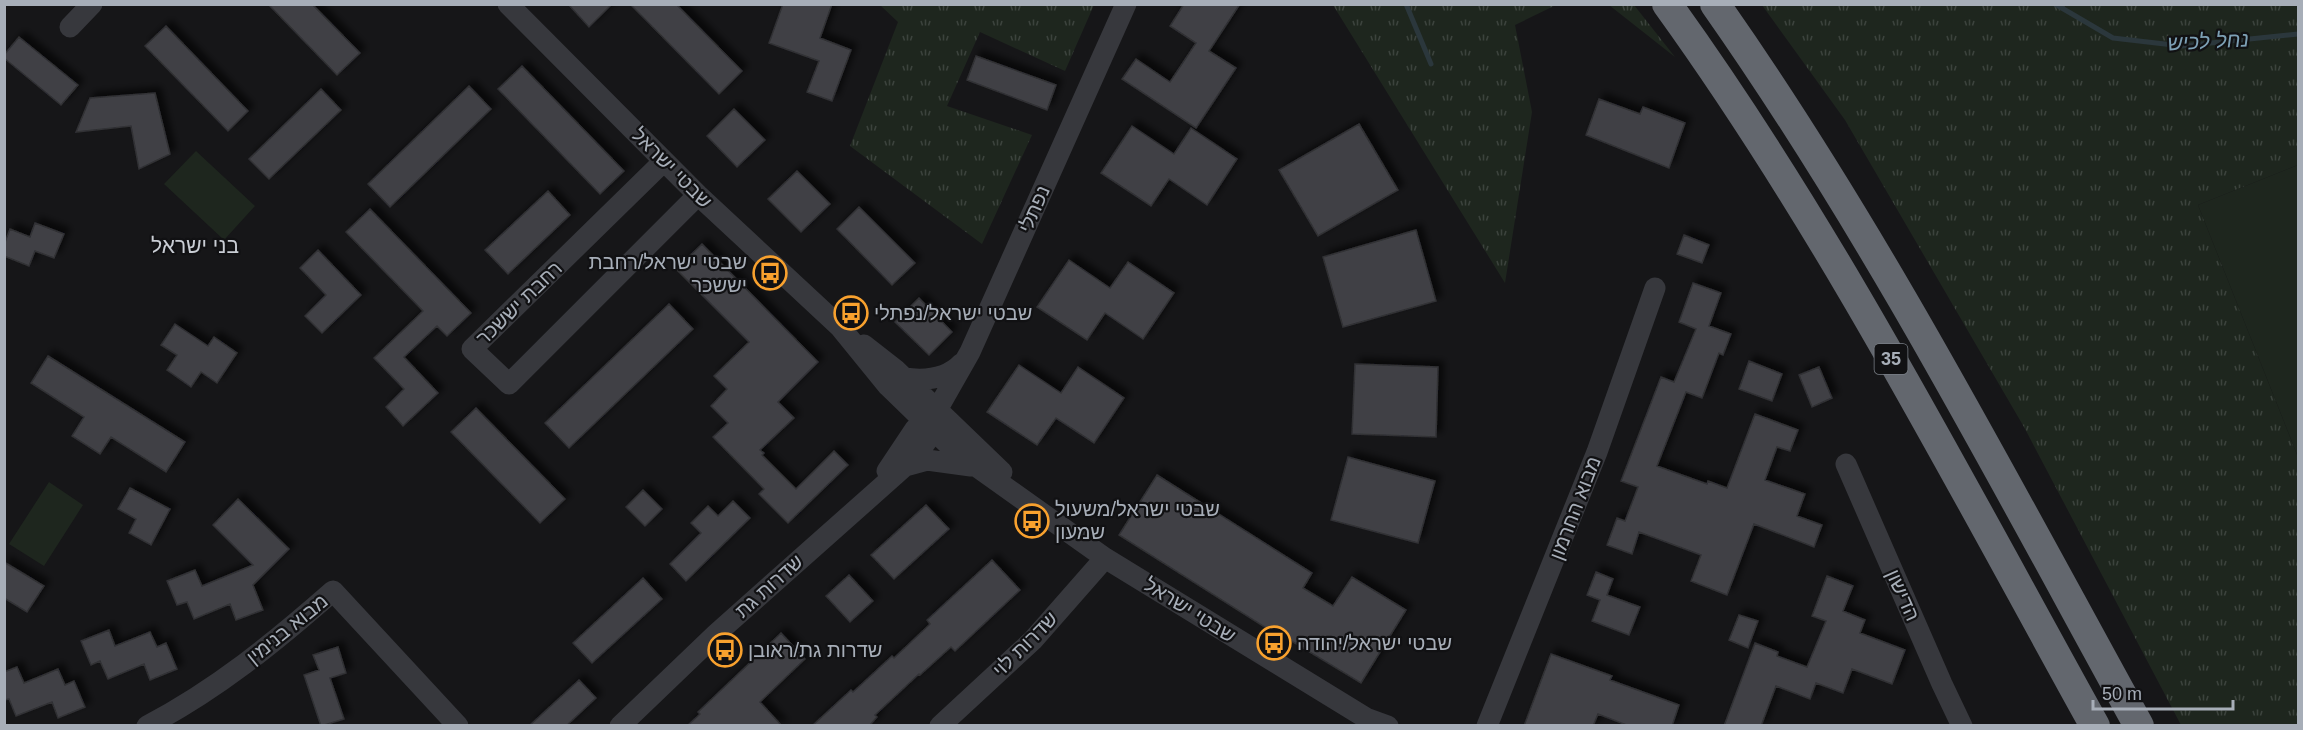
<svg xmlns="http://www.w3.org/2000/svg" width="2303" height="730" viewBox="0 0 2303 730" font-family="Helvetica,'Noto Sans Hebrew',sans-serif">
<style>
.grass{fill:url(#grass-tufts)}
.pitch{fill:#1e261e}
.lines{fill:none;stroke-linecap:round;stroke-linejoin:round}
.stream{stroke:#2b373c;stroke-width:5}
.building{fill:#404145;stroke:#303034;stroke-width:1.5;filter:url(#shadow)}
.minor{stroke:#37383d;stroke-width:21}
.highway{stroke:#63676e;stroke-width:30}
.labels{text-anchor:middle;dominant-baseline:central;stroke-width:4.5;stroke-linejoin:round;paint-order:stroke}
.shield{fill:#111113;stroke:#7a7f86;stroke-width:1.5}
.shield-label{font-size:18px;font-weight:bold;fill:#a7aeb8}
.street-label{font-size:20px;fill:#a7aeb8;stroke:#111113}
.poi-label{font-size:20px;fill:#a7aeb8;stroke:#111113;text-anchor:start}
.water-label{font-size:21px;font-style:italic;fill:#7da0b5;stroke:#111113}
.neighbourhood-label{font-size:21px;fill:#c9cdd4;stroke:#111113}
</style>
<defs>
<pattern id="grass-tufts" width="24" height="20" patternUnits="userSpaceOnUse" patternTransform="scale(1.5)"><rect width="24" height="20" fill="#1e261e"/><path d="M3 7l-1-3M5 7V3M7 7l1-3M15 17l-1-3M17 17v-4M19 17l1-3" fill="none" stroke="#3c433d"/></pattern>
<filter id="shadow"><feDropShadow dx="5.5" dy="-5.5" stdDeviation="3" flood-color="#0009"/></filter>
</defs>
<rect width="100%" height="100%" fill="#161618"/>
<path class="grass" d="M880 5H1094L1065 71 980 32 947 106 1032 135 982 244 850 146 898 22Z
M1333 5H1556L1515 25 1532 112 1505 283Z
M1609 5H1634L1675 57Z
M1762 5H2298V165L2198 205 2298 457V725H2181L2024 427 1845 120Z"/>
<path class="pitch" d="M196 151 255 206 224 240 164 184Z
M2298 165V457L2198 205Z
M49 482 83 505 44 566 9 544Z"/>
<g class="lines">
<path class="stream" d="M1406 4 1431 64
M2055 4 2113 38 2182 46 2298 34"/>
</g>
<path class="building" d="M268 4H312L360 53 337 75Z
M568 4H612L589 27Z
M630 4H676L742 71 719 94Z
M783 4H832L820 38 851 50 832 101 807 92 819 61 769 43Z
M1184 4H1240L1209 51 1236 68 1196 128 1122 79 1136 59 1170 82 1196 43 1170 26Z
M166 26 248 111 228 131 145 46Z
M19 37 78 85 61 105 4 58V55Z
M976 56 1056 85 1047 110 967 80Z
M522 66 624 171 600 194 498 89Z
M469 86 491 109 390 207 368 184Z
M321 89 341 110 269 179 249 159Z
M155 93 170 154 139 169 131 126 76 132 90 98Z
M1599 99 1640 114 1643 107 1685 123 1669 168 1586 135Z
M734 109 765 140 737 167 707 136Z
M1359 124 1398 190 1318 236 1279 170Z
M1132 126 1174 154 1191 128 1237 159 1207 205 1169 179 1151 206 1101 173Z
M797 171 830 204 801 232 768 199Z
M548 191 570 215 508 274 485 250Z
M859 207 915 263 892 285 837 229Z
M370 209 471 313 447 336 437 326 404 357 438 393 403 426 386 407 404 389 374 358 423 311 346 232Z
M35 223 64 234 54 258 35 251 29 266 4 256V245L10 229 30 237Z
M1416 230 1436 301 1343 327 1323 257Z
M1684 235 1709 245 1702 263 1677 254Z
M702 244 818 362 778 402 794 418 760 450 764 453 762 455 796 489 834 451 848 465 788 523 759 494 764 489 713 437 728 423 711 406 727 389 714 376 749 342 676 269Z
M318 250 361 295 322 333 305 316 326 295 300 268Z
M1069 260 1110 288 1128 262 1174 293 1143 339 1105 313 1087 340 1037 307Z
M1693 283 1721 293 1709 326 1731 334 1723 355 1719 353 1702 398 1686 392 1657 466 1707 484 1708 481 1727 488 1755 414 1798 430 1790 451 1777 447 1765 480 1805 494 1797 516 1822 525 1814 547 1754 524 1727 595 1691 581 1701 555 1639 532 1632 554 1607 545 1617 518 1625 521 1638 487 1621 481 1661 377 1674 382 1696 329 1679 322Z
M919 298 952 332 929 355 895 322Z
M669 304 693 329 569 448 545 423Z
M175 324 208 346 214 337 237 353 217 383 201 372 191 387 167 370 177 355 161 345Z
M48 356 185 442 166 472 111 437 100 454 72 436 84 417 31 383Z
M1749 361 1782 374 1772 401 1739 389Z
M1355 364 1438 367 1436 437 1352 434Z
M1019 365 1061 393 1078 367 1124 398 1094 443 1056 418 1037 445 987 412Z
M1819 367 1832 398 1812 407 1799 375Z
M476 408 565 499 540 523 451 432Z
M1348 457 1435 481 1418 543 1331 520Z
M1157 475 1312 573 1303 588 1333 606 1352 577 1406 610 1361 683 1275 631 1274 633 1119 535Z
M130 488 170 509 151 545 129 533 136 519 118 509Z
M643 490 662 509 645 526 626 507Z
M238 499 289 549 253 585 263 610 236 620 230 604 194 619 187 602 177 605 167 581 195 570 202 586 253 565 213 525Z
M733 501 750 518 686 581 670 564 701 533 691 523 708 506 718 516Z
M926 505 949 529 894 579 871 555Z
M992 560 1020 590 955 651 951 647 920 675 919 674 875 715 877 717 869 726H812L851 690 853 692 892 656 894 658 930 624 927 620Z
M4 562 44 586 27 612 4 598Z
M1596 572 1613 579 1607 595 1640 607 1629 635 1592 621 1600 600 1587 595Z
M849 575 873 601 850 622 826 596Z
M1827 576 1853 586 1843 611 1865 620 1860 633 1905 650 1892 684 1852 669 1843 693 1816 683 1810 699 1776 686 1761 726H1724L1755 643 1778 652 1777 656 1807 667 1826 621 1812 616Z
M643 578 662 599 592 663 573 643Z
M1739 615 1758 621 1748 648 1729 640Z
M109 630 115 646 150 632 157 647 166 643 177 669 150 680 144 664 108 679 100 661 91 665 81 641Z
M781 633 805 659 760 702 782 726H687L700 714 698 712Z
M338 647 346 673 330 678 344 719 321 726 304 675 319 670 313 655Z
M1551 654 1612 676 1610 680 1679 705 1672 726H1629L1598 714 1593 726H1524Z
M17 667 24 683 58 669 65 685 74 681 85 707 58 718 52 702 16 716 9 699 4 700V672Z
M579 680 596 698 566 726H529Z"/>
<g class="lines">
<path class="minor" d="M508 4 698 195 840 327 888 386 956 452 1105 558 1366 718 1388 726
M70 27 92 4
M664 161 472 349 509 384 698 195
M864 345 896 370 1002 472
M904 378C925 381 947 379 962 363
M1846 464 1942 684 1962 726
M905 466 927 460 971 466
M887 471 915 429 932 414
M147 726C216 690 275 642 333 591L458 726
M620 726 716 634 904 467 923 446 934 431 937 410 970 352 1126 4
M940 726 1033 640 1105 558
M1487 726 1597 452 1655 288"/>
<path class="highway" d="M1667 4C1831 231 1959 481 2095 726
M1715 4C1876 233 2004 481 2139 726"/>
</g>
<defs>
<symbol id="bus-ring" viewBox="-11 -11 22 22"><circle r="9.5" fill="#111113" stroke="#f8a12e" stroke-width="1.5"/><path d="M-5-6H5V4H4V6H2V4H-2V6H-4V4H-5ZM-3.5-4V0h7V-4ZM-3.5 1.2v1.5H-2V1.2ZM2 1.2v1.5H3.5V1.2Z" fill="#f8a12e"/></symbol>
</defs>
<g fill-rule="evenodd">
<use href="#bus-ring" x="751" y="254" width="38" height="38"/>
<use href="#bus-ring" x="832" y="294" width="38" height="38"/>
<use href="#bus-ring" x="1013" y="502" width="38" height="38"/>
<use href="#bus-ring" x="1255" y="624" width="38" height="38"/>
<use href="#bus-ring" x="706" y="631" width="38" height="38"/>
</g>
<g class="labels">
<rect class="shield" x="1874.5" y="344" width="33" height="30" rx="4.5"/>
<g class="shield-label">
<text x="1891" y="359">35</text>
</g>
<g class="street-label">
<text transform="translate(672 168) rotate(45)">שבטי ישראל</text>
<text transform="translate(1034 209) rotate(-66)">נפתלי</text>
<text transform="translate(519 303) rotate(-44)">רחבת יששכר</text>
<text transform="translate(1575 508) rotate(-69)">מבוא החרמון</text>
<text transform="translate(769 586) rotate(-42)">שדרות גת</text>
<text transform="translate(1903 595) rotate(66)">הדישון</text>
<text transform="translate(1190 610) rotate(32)">שבטי ישראל</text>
<text transform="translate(287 629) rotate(-39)">מבוא בנימין</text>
<text transform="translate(1025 644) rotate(-45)">שדרות לוי</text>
</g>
<g class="poi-label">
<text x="747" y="262" text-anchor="end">שבטי ישראל/רחבת<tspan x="747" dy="23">יששכר</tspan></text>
<text x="874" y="313">שבטי ישראל/נפתלי</text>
<text x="1055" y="509">שבטי ישראל/משעול<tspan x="1055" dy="23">שמעון</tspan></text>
<text x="1297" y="643">שבטי ישראל/יהודה</text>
<text x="748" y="650">שדרות גת/ראובן</text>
</g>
<g class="water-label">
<text transform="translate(2208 41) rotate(-3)">נחל לכיש</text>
</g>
<g class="neighbourhood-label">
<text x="195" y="245">בני ישראל</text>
</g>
</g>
<rect width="2303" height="730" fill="none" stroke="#a7aeb8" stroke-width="12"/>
<path d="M2093 700v9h140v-9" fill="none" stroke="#a7aeb8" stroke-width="3"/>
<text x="2102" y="700" font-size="18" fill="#a7aeb8" stroke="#111113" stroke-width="4.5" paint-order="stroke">50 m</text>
</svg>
